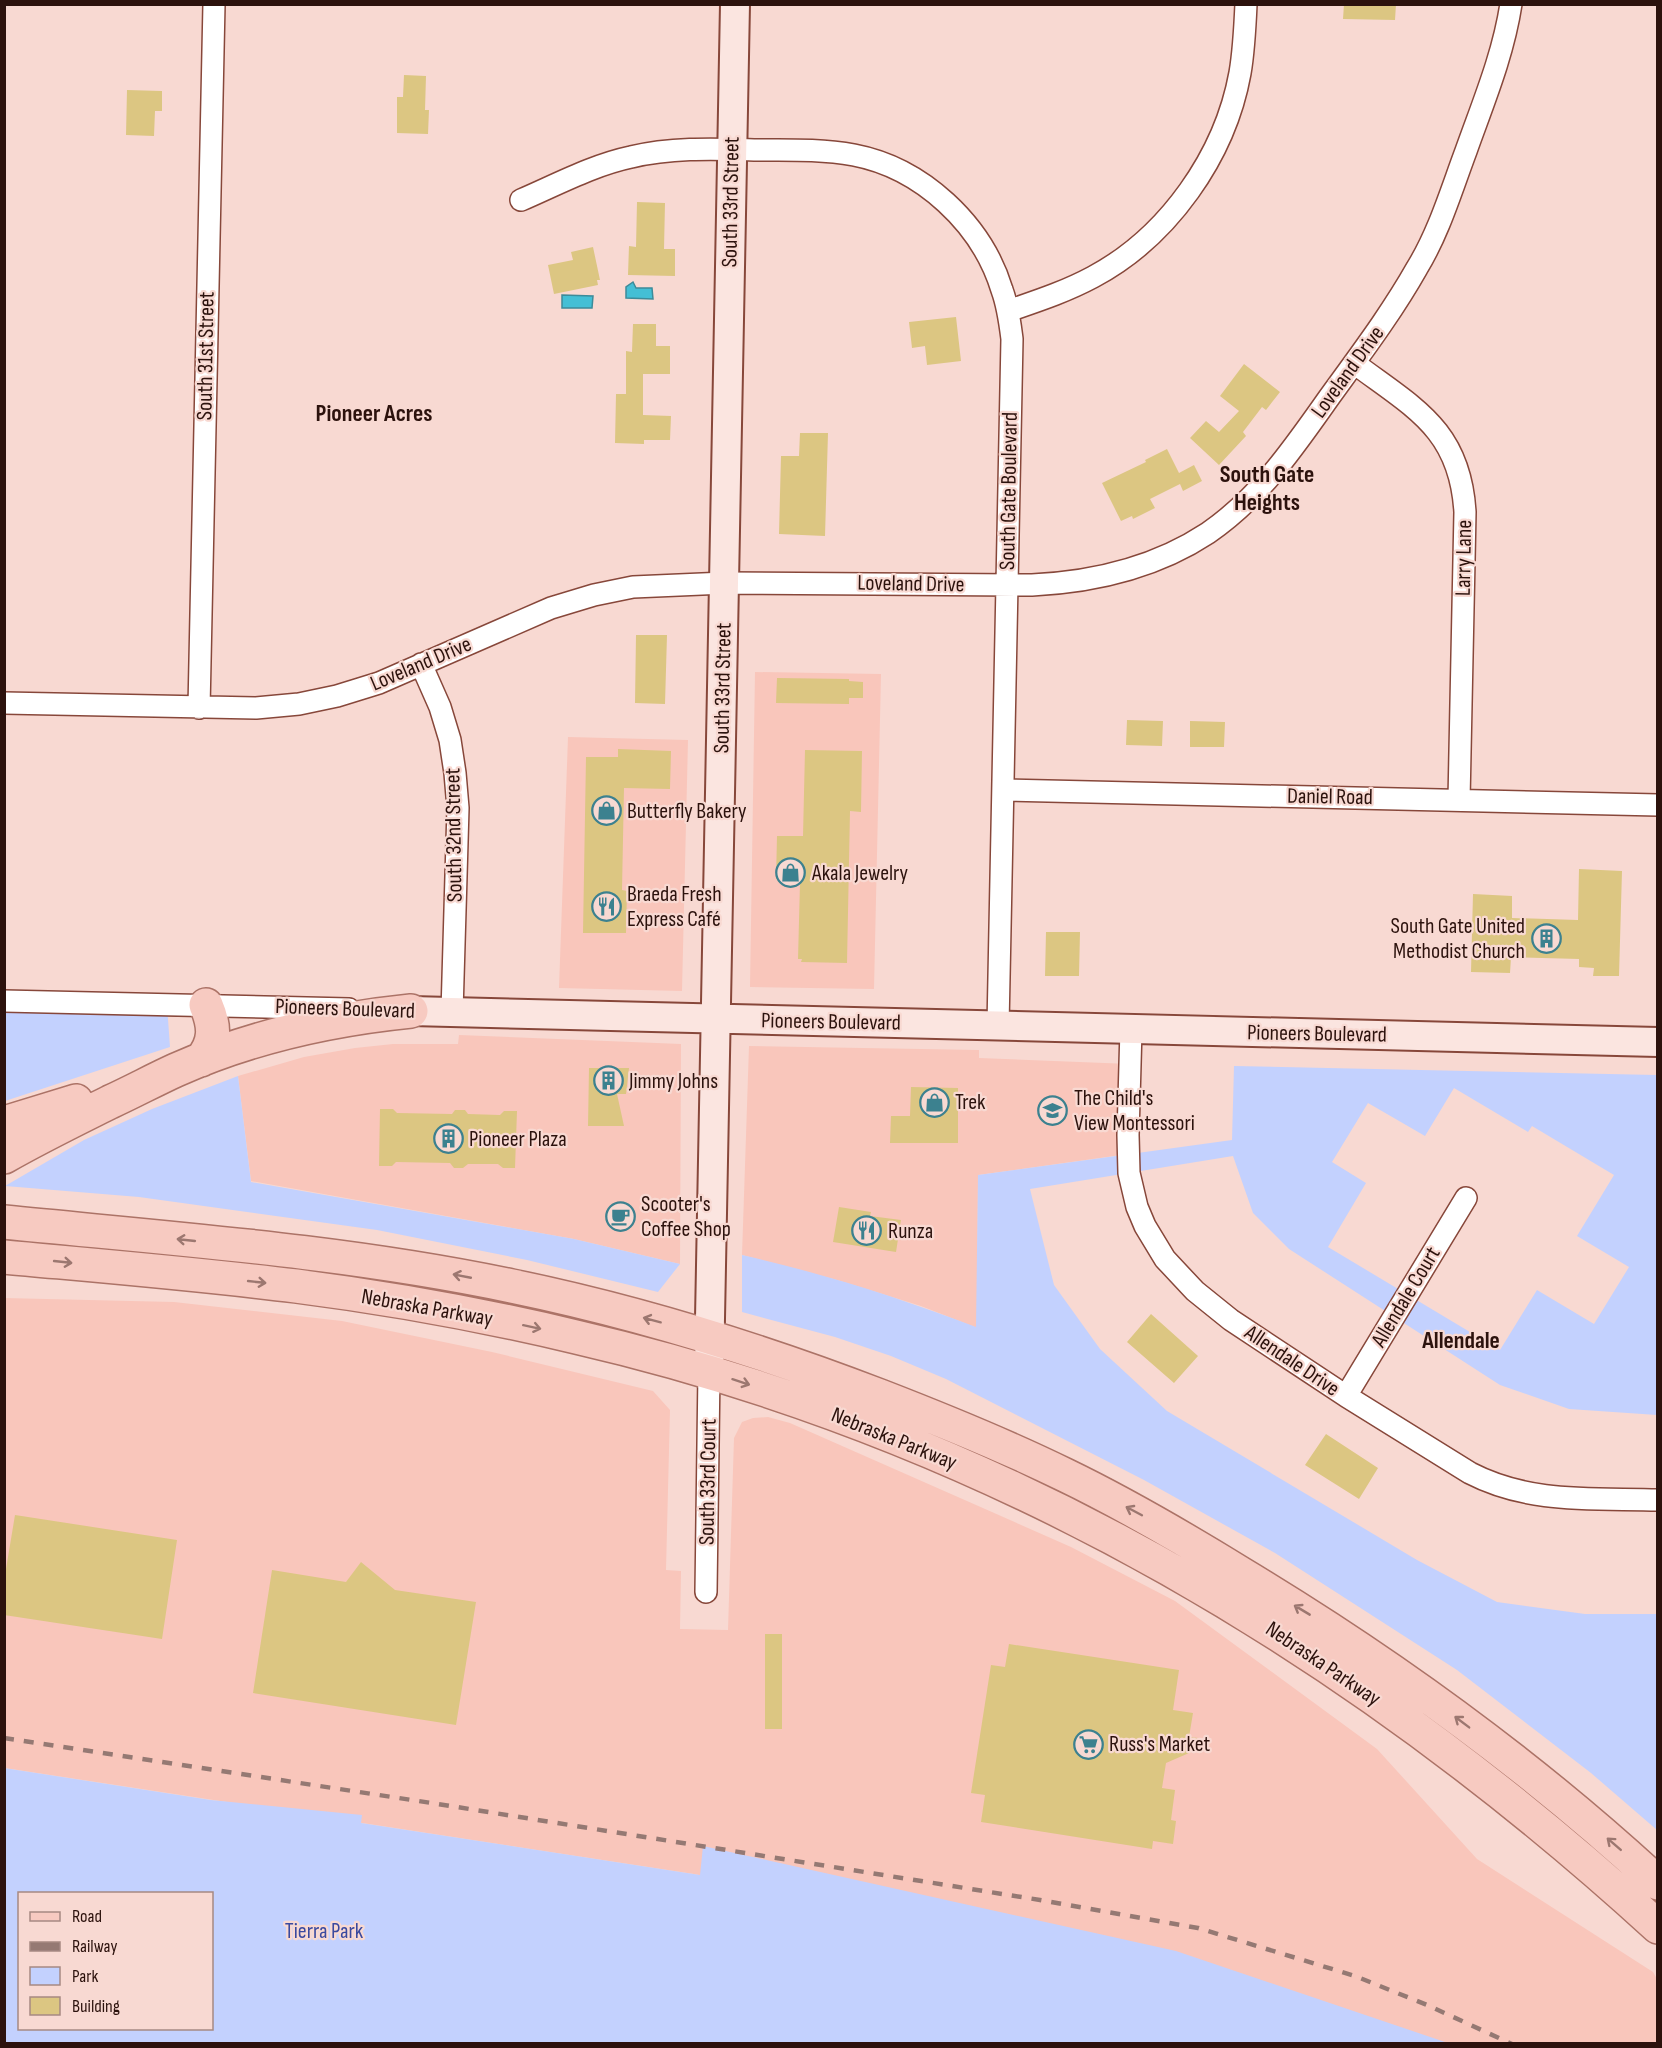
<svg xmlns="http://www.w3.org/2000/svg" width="1662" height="2048" viewBox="0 0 1662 2048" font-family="'Sofia Sans Condensed',sans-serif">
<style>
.built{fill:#f9c6bb}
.green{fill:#c3d1fe;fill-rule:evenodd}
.water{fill:#44bfd5;stroke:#3d8b99;stroke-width:1.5}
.building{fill:#dcc682}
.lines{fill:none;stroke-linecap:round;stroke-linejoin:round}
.street-casing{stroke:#87473a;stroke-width:24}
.secondary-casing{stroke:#87473a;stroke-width:32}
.primary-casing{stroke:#ac7367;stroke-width:36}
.street{stroke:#fff;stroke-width:21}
.secondary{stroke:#fbe5e0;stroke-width:28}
.primary{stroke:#f7cac1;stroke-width:33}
.rail{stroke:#957973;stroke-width:4.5;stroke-dasharray:10 10;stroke-linecap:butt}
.oneway{stroke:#9c7770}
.labels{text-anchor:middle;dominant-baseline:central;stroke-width:4.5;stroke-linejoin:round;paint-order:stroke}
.street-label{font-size:22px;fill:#2c120d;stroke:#f8d9d2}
.poi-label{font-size:22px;fill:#2c120d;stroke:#f8d9d2;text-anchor:start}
.park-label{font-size:22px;fill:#3a499f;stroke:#f8d9d2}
.neighbourhood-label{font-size:24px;font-weight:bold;fill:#2c120d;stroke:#f8d9d2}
</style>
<rect width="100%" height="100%" fill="#f8d9d2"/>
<path class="built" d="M755 672 881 674 874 989 750 987Z
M568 737 688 740 682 991 559 988Z
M459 1035 681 1044 680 1264 574 1239 251 1181 238 1076 304 1057 355 1048 393 1044H458Z
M749 1046 979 1050V1058L1130 1064 1128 1154 978 1175 977 1328 921 1306 837 1280 742 1255Z
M4 1298 174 1302 342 1321 492 1352 653 1391 670 1410 666 1570 681 1571 680 1629 728 1630 734 1438 742 1422 753 1418 768 1417 790 1423 1071 1547 1175 1601 1377 1749 1477 1859 1653 1972 1657 1979V2043H1423L1176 1961 694 1874 5 1768Z"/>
<path class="green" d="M5 1001 167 1005 170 1047 5 1101Z
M1234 1066 1657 1075V1415L1569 1409 1500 1385 1289 1249 1253 1213 1233 1156 1030 1189 1054 1285 1100 1349 1167 1411 1417 1560 1497 1602 1585 1614H1657V1442V1830L1591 1773 1457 1670 1275 1553 1144 1480 946 1379 891 1356 835 1337 742 1312V1255C822 1273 900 1298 976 1327L978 1175 1232 1140ZM1454 1088 1528 1132 1532 1126 1614 1175 1577 1236 1629 1267 1594 1324 1537 1290 1500 1350 1328 1247 1366 1183 1332 1162 1368 1103 1425 1136Z
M238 1076 251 1182 574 1239 680 1264 658 1292 527 1260 377 1230 139 1197 5 1186 84 1140 152 1109Z
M4 1768 211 1800 362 1815 361 1823 700 1875 703 1846 1176 1951 1448 2043H5ZM20 1894H212V2028H20Z"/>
<path class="water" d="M633 282 636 288H652L653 299 626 298V287Z
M562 295 593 296 592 308H562Z"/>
<path class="building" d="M1344 4H1396L1395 20 1343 19Z
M404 75 426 76 425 110H429L428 134 397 133V97H403Z
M127 90 162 91V111H155L154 136 126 135Z
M637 202 665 203 664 249H675V276L628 275 629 246 636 247Z
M593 247 600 280H597L598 285 554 294 548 265 573 260 571 252Z
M956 317 961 361 927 365 925 346 912 348 909 322Z
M633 324H656V346H670V374H643V415L671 416 670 440H644V444L615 443 616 394H626V351L632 352Z
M1244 364 1280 392 1266 410 1262 407 1243 432 1246 436 1219 465 1190 438 1206 421 1219 432 1239 411 1220 396Z
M800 433H828L825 536 779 534 781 456H799Z
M1167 449 1179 473 1194 465 1202 481 1183 491 1180 484 1150 499 1155 508 1133 519 1132 516 1121 521 1102 483 1146 462 1145 460Z
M636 635H667L665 704 635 703Z
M777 678 849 679V681L863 682V698H849V704L776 703Z
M1127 720 1163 721 1162 746 1126 745Z
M1190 721 1225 722 1224 747H1190Z
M618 749 671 751 670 789 624 788 622 890 627 891 626 933H583L586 757H618Z
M805 750 862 751 861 812 850 811 847 963 801 962 802 959H798L800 883 778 882V879H776L777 836H803Z
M1579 869 1622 871 1619 976H1593L1594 968 1579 967V959L1511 957 1510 973 1471 972 1473 894 1512 896V918L1578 920Z
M1046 932H1080L1079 976H1045Z
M589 1068H629L626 1094H617L624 1126H588Z
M911 1087 958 1088V1143H890L891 1116H910Z
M380 1109H393L397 1113 452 1114 455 1110H465L468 1114 500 1115 504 1111H517L515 1168H503L498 1164H468L463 1168H454L450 1163 396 1162 392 1166H379Z
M839 1207 871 1212 870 1216 901 1220 896 1252 833 1242Z
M1151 1314 1198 1356 1174 1383 1127 1342Z
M1326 1434 1378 1468 1359 1499 1305 1465Z
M15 1515 177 1540 162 1639 4 1615V1581Z
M361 1562 395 1590 476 1602 456 1725 253 1693 272 1570 346 1582Z
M765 1634H782V1729H765Z
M1009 1644 1179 1670 1173 1710 1193 1713 1189 1737 1198 1738 1196 1750 1166 1763 1162 1788 1175 1790 1171 1820 1176 1821 1173 1844 1153 1841 1152 1849 981 1822 985 1795 971 1793 991 1665 1005 1667Z"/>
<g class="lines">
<defs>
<path id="street" d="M521 200C556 185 593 165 631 157 673 147 716 149 758 150 790 150 822 149 854 155 922 168 982 224 1002 290 1008 306 1010 323 1012 339L998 1026
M1008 311C1037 301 1065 292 1093 277 1168 237 1225 156 1240 73 1244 50 1245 27 1246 4
M1354 363C1414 408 1460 429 1465 512L1459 800
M421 664 440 707 450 740 455 773 458 808 452 1012
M4 703 256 708 299 704 337 696 379 683 551 608 594 595 633 587 725 583 1032 585C1094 582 1155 568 1208 533 1260 497 1292 450 1328 399 1359 356 1391 314 1417 268 1439 232 1451 191 1466 151 1483 103 1503 56 1511 4
M199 708 214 4
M1003 790 1658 805
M4 1001 349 1009
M1131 1029 1128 1135 1129 1173 1137 1207 1145 1226 1165 1259 1195 1291 1231 1320 1346 1396 1470 1473C1530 1504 1592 1498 1658 1500
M1346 1396 1466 1198
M706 1592 709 1371"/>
<path id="secondary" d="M411 1011 1658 1042
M709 1371 735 4"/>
<path id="primary" d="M201 1060C216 1042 215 1026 206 1005
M4 1123 76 1101
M4 1157C39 1137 74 1120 110 1102 132 1092 154 1080 176 1070 250 1037 331 1019 411 1011
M4 1222C174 1239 345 1251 512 1286 638 1312 760 1350 880 1396 942 1420 1004 1445 1065 1475 1125 1504 1183 1538 1240 1573 1388 1662 1530 1765 1658 1883
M4 1257C102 1266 199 1274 296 1286 390 1298 484 1315 576 1337 988 1432 1347 1643 1658 1927"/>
</defs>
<use href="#street" class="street-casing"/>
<use href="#secondary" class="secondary-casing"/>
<use href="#primary" class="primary-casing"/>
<use href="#street" class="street"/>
<use href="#secondary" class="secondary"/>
<use href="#primary" class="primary"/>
<path class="rail" d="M4 1738 438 1804 1040 1900 1198 1928 1355 1976 1427 2005 1512 2044"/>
</g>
<defs><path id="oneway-shaft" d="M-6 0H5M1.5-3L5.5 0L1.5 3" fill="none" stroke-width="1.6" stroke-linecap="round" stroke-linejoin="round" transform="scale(1.5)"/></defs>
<g class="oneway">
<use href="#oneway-shaft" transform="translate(186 1240) rotate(-174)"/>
<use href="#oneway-shaft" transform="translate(63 1262) rotate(6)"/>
<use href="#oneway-shaft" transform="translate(462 1276) rotate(-169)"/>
<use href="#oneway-shaft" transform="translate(257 1282) rotate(6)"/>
<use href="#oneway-shaft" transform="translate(652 1320) rotate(-165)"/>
<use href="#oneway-shaft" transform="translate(532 1327) rotate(12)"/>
<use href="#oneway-shaft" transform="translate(741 1382) rotate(18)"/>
<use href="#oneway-shaft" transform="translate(1134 1511) rotate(-152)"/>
<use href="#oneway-shaft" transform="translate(1302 1610) rotate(-149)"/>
<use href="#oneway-shaft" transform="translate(1462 1722) rotate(-143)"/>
<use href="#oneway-shaft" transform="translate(1614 1844) rotate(-139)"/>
</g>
<defs>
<symbol id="shop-ring" viewBox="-11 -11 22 22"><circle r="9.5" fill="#f8d9d2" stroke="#3c818f" stroke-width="1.5"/><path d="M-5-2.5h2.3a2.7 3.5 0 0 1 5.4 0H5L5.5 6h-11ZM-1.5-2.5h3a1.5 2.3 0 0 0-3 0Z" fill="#3c818f"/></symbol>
<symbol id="restaurant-ring" viewBox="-11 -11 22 22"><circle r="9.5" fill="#f8d9d2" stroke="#3c818f" stroke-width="1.5"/><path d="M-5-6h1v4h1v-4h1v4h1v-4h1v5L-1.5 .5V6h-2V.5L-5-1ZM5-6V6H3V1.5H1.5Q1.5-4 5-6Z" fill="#3c818f"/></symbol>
<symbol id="building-ring" viewBox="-11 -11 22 22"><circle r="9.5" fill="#f8d9d2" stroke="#3c818f" stroke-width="1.5"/><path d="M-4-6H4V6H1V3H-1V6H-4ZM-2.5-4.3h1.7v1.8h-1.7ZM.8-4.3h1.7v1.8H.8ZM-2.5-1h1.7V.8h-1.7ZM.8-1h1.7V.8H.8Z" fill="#3c818f"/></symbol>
<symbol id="school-ring" viewBox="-11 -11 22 22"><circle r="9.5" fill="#f8d9d2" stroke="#3c818f" stroke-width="1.5"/><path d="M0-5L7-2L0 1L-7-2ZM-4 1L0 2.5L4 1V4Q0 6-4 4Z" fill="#3c818f"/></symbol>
<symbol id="cafe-ring" viewBox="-11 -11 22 22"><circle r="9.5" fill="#f8d9d2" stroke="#3c818f" stroke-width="1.5"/><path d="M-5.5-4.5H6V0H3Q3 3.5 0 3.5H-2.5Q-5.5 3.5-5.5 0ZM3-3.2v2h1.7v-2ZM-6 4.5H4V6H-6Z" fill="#3c818f"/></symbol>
<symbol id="supermarket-ring" viewBox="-11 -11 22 22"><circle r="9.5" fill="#f8d9d2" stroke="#3c818f" stroke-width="1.5"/><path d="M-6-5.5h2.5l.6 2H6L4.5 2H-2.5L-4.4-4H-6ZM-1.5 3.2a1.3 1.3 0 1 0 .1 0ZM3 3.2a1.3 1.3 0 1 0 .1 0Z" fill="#3c818f"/></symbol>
</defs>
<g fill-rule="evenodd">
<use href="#shop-ring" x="590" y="794" width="33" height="33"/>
<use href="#shop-ring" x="774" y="856" width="33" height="33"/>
<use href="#restaurant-ring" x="590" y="890" width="33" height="33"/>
<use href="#building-ring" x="1530" y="922" width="33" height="33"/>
<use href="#building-ring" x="592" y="1064" width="33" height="33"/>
<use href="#shop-ring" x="918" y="1086" width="33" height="33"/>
<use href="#school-ring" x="1036" y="1094" width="33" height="33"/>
<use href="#building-ring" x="432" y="1122" width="33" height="33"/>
<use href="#cafe-ring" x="604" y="1200" width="33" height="33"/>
<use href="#restaurant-ring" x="850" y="1214" width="33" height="33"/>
<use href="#supermarket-ring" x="1072" y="1728" width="33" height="33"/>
</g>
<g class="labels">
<g class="street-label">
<text transform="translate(731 202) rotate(-89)">South 33rd Street</text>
<text transform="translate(206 356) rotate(-89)">South 31st Street</text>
<text transform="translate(1348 372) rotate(-54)">Loveland Drive</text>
<text transform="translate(1009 491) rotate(-89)">South Gate Boulevard</text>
<text transform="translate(1464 558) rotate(-89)">Larry Lane</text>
<text transform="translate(911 584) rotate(1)">Loveland Drive</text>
<text transform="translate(421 664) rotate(-23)">Loveland Drive</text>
<text transform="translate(723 688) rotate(-89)">South 33rd Street</text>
<text transform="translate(1330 797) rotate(1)">Daniel Road</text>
<text transform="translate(454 835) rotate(-91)">South 32nd Street</text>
<text transform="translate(345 1009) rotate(2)">Pioneers Boulevard</text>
<text transform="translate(831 1022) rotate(1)">Pioneers Boulevard</text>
<text transform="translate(1317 1034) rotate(1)">Pioneers Boulevard</text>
<text transform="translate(1406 1297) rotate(-59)">Allendale Court</text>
<text transform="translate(427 1308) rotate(10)">Nebraska Parkway</text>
<text transform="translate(1292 1361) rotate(34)">Allendale Drive</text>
<text transform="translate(894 1439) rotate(22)">Nebraska Parkway</text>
<text transform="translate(708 1482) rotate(-89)">South 33rd Court</text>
<text transform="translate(1323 1664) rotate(34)">Nebraska Parkway</text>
</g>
<g class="poi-label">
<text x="627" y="811">Butterfly Bakery</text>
<text x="812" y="873">Akala Jewelry</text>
<text x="627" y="894">Braeda Fresh<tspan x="627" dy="25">Express Café</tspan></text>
<text x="1525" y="926" text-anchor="end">South Gate United<tspan x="1525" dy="25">Methodist Church</tspan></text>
<text x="629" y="1081">Jimmy Johns</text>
<text x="1074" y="1098">The Child's<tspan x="1074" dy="25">View Montessori</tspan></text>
<text x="955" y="1102">Trek</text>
<text x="469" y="1139">Pioneer Plaza</text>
<text x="641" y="1204">Scooter's<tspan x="641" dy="25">Coffee Shop</tspan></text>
<text x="888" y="1231">Runza</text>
<text x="1109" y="1744">Russ's Market</text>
</g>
<g class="park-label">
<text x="324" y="1931">Tierra Park</text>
</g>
<g class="neighbourhood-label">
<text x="374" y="413">Pioneer Acres</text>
<text x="1267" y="474">South Gate<tspan x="1267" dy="28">Heights</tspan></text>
<text x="1461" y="1340">Allendale</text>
</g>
</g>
<rect width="1662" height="2048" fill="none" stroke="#2c120d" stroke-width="12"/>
<rect x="18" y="1892" width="195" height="138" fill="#f8d9d2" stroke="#a68983" stroke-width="1.5"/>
<rect x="30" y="1912" width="30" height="9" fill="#f7cac1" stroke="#a68983" stroke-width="1.5"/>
<text x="72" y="1922" font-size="18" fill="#2c120d">Road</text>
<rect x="30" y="1942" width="30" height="9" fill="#957973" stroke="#a68983" stroke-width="1.5"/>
<text x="72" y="1952" font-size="18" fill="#2c120d">Railway</text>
<rect x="30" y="1967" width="30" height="18" fill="#c3d1fe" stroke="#a68983" stroke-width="1.5"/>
<text x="72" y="1982" font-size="18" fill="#2c120d">Park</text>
<rect x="30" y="1997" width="30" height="18" fill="#dcc682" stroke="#a68983" stroke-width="1.5"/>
<text x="72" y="2012" font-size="18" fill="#2c120d">Building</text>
</svg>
